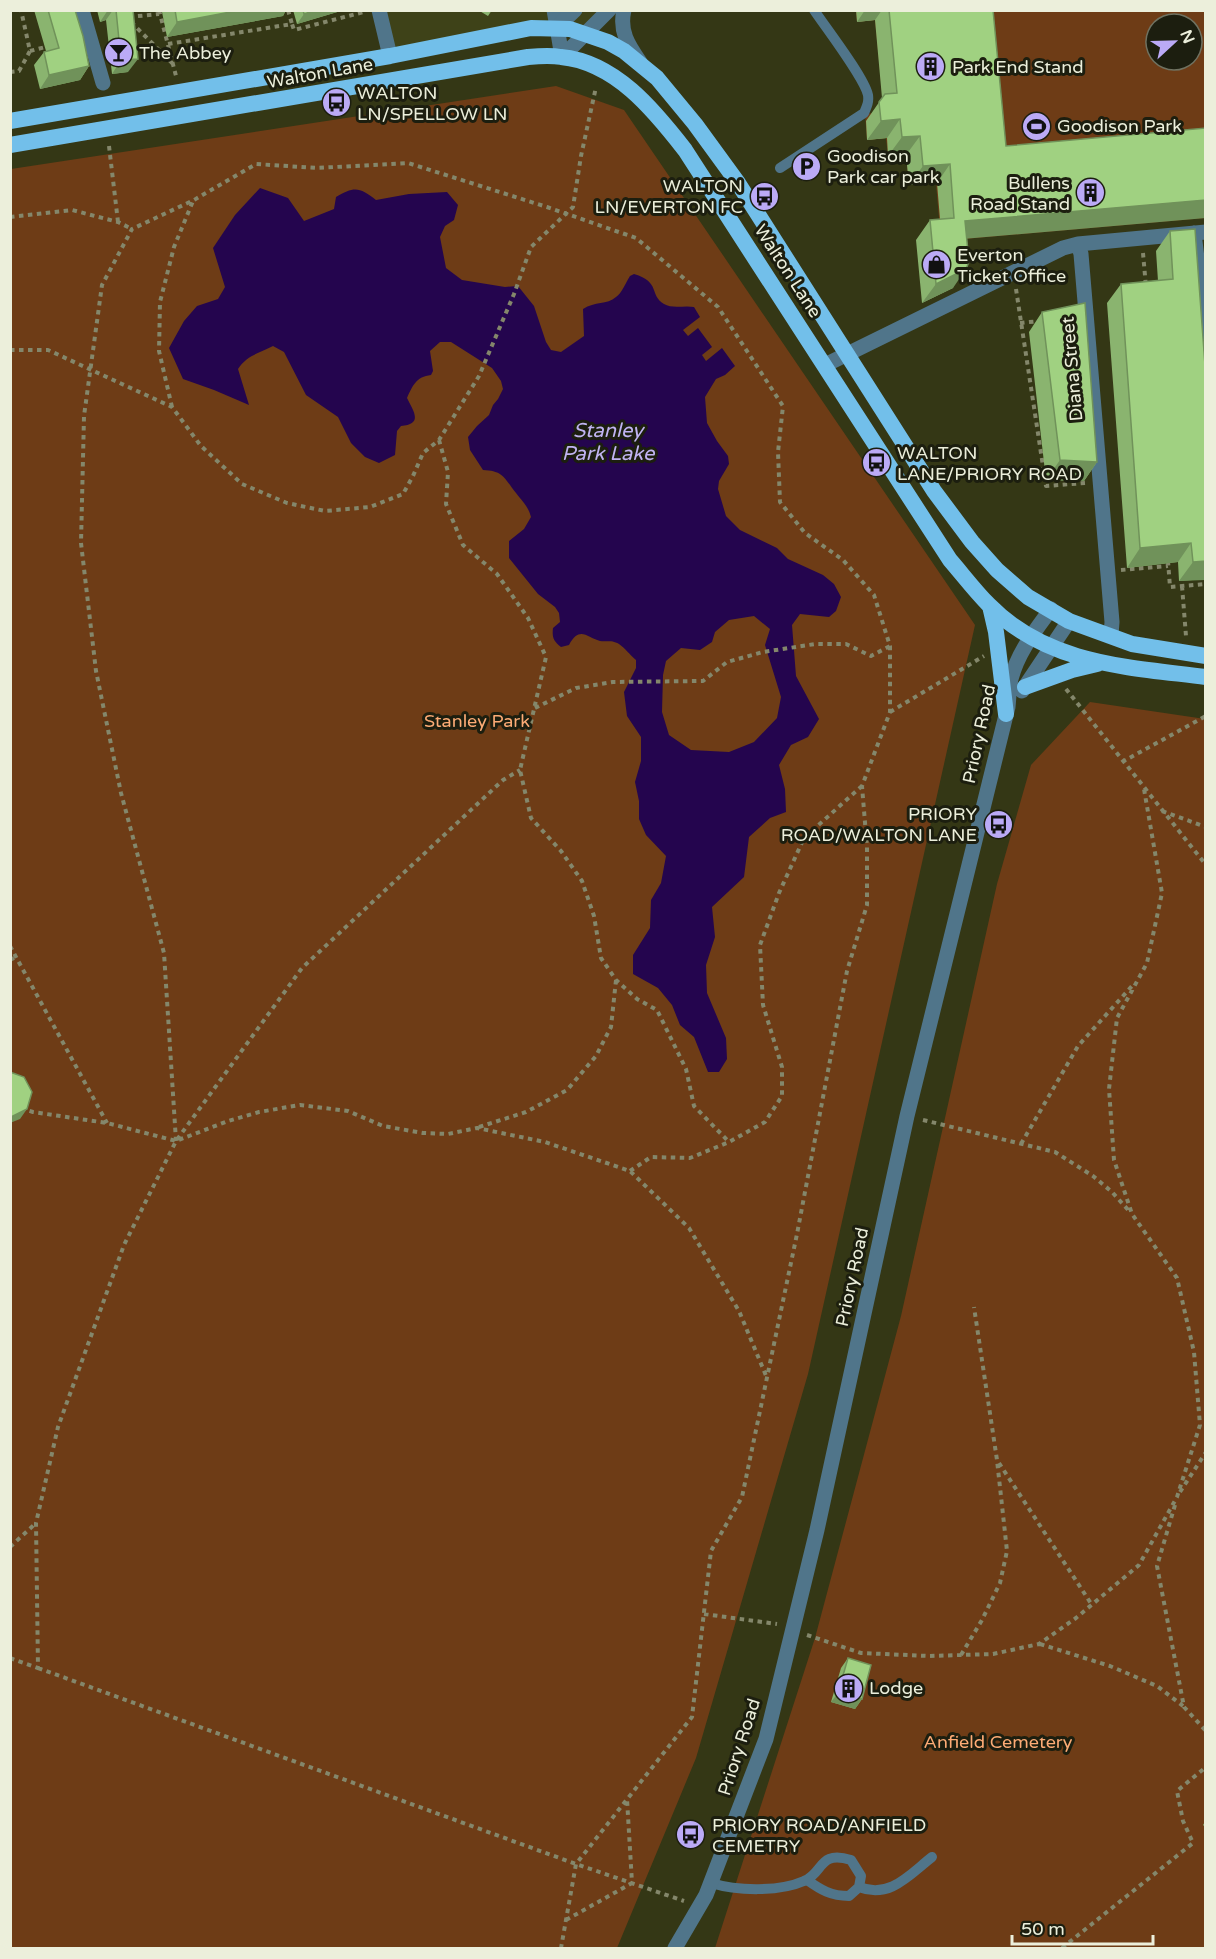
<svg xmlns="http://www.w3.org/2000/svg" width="1216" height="1959" viewBox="0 0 1216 1959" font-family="'Varela Round',sans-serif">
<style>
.built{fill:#3e4218}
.green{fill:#6e3c16;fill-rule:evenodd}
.water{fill:#24054e;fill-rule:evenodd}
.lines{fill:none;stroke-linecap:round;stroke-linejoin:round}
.path{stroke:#84876b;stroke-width:4;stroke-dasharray:4.5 4.5;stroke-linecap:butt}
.service{stroke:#50758a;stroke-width:10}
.pedestrian{stroke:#50758a;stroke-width:15}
.minor{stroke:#50758a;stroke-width:15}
.tertiary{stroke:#50758a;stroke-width:15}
.trunk{stroke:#72bfea;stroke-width:16}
.wall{fill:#8ab46f}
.shaded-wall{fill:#70925a}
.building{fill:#a0d181;stroke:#70925a;stroke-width:1.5}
.labels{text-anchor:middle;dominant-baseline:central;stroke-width:6;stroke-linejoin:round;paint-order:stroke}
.poi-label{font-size:18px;fill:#ecefdb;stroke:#1c1e0f;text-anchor:start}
.street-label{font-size:18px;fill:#ecefdb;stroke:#1c1e0f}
.park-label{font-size:18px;fill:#fcab75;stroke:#1c1e0f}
.water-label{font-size:20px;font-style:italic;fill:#c0b3f2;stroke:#1c1e0f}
</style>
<rect width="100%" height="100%" fill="#343715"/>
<path class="built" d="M379 11H599L579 31 570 29 390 56Z"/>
<path class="green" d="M856 11H1205V218L941 241 936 183 909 185 906 155 888 156 886 138 867 140 865 114 884 112 875 20 857 22ZM1156 24H1192V60H1156Z
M556 86 624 110 975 625 808 1374 696 1758 617 1948H11V169Z
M1090 702 1205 719V1948H715L815 1638 901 1316 997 884 1031 765Z"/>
<path class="water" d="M260 188 288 198 304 221 334 209 336 197C354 186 360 187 376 200L409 194 447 192 458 205 454 220 445 226 440 237 446 268 462 280 505 287 518 286 534 306 546 342 551 350 561 352 584 336 583 309C595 301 607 305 616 297 622 293 626 282 630 276L634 274C661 282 649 295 664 304 672 309 685 305 694 307L700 317 683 330 688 336 698 328 712 347 702 355 706 361 722 348 735 366 725 375 716 379 705 397 707 423 717 441 728 456 729 464 719 481 718 489 726 516 740 530 777 548 788 559 823 575 834 584 841 597 836 611 829 617 800 614 792 625 796 676 819 719 808 737 791 745 779 765 785 789 786 812 770 818 749 837 744 877 712 907 715 937 706 965 707 993 726 1038 727 1059 719 1072H708L694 1037 680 1025 672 1005 658 988 633 974V955L650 928 651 900 661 883 666 856 646 835 639 819V801L635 782 641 761V737L627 716 624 692 636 668V660C630 655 625 648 619 644 612 640 608 642 600 641 587 638 580 625 569 645L561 647C553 641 552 637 553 628L560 622 559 613 555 607 538 594 509 558V541L524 529 531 517C528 506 523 502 516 493 504 478 504 471 483 470L470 450 468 437 477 426 489 415 493 405 498 399 503 389 501 381 492 368 451 342H440L430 351 433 371 431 375C416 377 413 385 407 398 414 412 423 424 401 426L397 431 395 455 379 463 365 457 351 443 338 417 306 395 284 352 273 346C258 354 247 355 238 369L249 405 214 390 183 379 169 348 184 321 197 306 218 299 225 287 213 248 235 215ZM754 616 770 629 765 645 781 697 777 718 754 742 729 752 691 750 669 735 662 712 663 675 666 661 681 648 700 650 712 642 715 632 729 620Z"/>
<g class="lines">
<path class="path" d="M159 10 176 76
M288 10 292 24
M129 17 159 14
M131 22 173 64
M168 44 292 24 294 30 364 12
M30 51 49 46
M10 72 19 71 30 51 21 10
M109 146 118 222
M10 217 72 210 118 222 132 229
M1143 253 1146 287
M1016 289 1046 486 1085 483
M1020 323 1040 321
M10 350H48L172 407 201 446 242 484 287 503 325 511 370 507 403 494 413 476 423 453 439 440 479 376 514 294 531 247 573 207 581 156 596 87
M172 407 159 351 160 302 174 247 193 201
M439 440 448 472 446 504 463 545 497 574 528 618 546 657 520 770 531 818 561 851 582 881 594 916 601 958 616 980 637 999 657 1010 686 1069 694 1106 729 1142
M1168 561 1170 587 1206 584
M1121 570 1168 566
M1182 586 1186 636
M1066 689 1206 865
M535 708 576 688 613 682 703 681 727 662 763 652 815 644H846L871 656 890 646
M890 712 984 656
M1122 762 1206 716
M1162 811 1206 827
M10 946 107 1123
M10 960 16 957
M21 1108 33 1112 107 1123 176 1141 228 1121 259 1112 300 1105 348 1111 383 1126 423 1133 448 1134 477 1128 545 1142 630 1171 689 1228 739 1311 767 1378
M923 1120 1055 1152 1093 1176 1112 1192 1130 1212
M479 1127 526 1112 567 1090 596 1056 611 1027 616 980
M176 1141 164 953 121 793 96 671 81 543 84 416 102 285 132 229 194 200 256 164 317 168 408 163 547 207 636 238 718 307 783 406 778 452 780 502 805 533 843 560 874 595 890 646V712L862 786 867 847V905L847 971 797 1234 742 1497 711 1551 692 1717 576 1864 561 1948
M1021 1144 1078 1046 1132 986
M630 1171 651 1157 690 1158 729 1142 765 1122 782 1096V1067L763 1005 760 945 779 893 804 838 862 786
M999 1463 1092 1605
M1180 1492 1206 1452
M1175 1505 1157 1566 1184 1707 1206 1731
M10 1547 36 1523
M704 1614 777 1624
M807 1635 861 1653 929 1656 993 1654 1039 1644 1076 1618 1139 1565 1177 1497 1200 1425 1194 1352 1177 1278 1132 1214 1114 1160 1109 1089 1117 1018 1147 963 1162 893 1144 789
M1040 1644 1110 1666 1157 1686 1183 1706
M961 1655 982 1620 1000 1583 1007 1551 997 1460 974 1307
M10 1658 38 1668 36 1523 58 1427 124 1245 176 1141 302 968 503 780 520 770
M38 1668 576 1864 684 1901
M566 1920 632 1883 627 1799
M1062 1948 1193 1843 1183 1821 1177 1791 1206 1767"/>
<path class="service" d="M780 168 864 113C867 106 869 102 868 95 864 77 826 28 814 10
M711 1883C737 1891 779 1892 804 1881 824 1873 818 1850 851 1860L861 1876 859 1887 849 1896C831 1896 821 1890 807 1880
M859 1887C890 1899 909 1875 932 1857"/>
<path class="pedestrian" d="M379 10 390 56"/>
<path class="minor" d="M82 10 103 83
M554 10 557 27
M1194 233 1206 333
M1078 244 1081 254 1112 622 1111 635
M825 365 1063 248 1078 244 1206 232"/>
<path class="tertiary" d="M624 10C619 31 628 45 640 62
M562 57 609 10
M562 57 557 27 575 10
M1022 691 1069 621
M675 1948 706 1895 766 1739 817 1530 907 1116 1008 707C1009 698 1009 687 1011 679 1018 652 1035 631 1051 609"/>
<path class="trunk" d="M10 121 390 56 531 28 570 29 608 42 624 51 657 78 695 124 738 183 934 491 972 542 997 570 1028 597 1069 621 1132 644 1206 656
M10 145 528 57C539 56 550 55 561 57 615 62 654 110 685 150L950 560C963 575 975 591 989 605 1048 665 1128 667 1206 677
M990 606 996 632 1006 714
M1025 687 1072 670 1097 664"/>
</g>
<path class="wall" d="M34 10H75L89 66 80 80 40 89 34 65 44 52 46 51Z
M97 10H133L128 72 112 74 106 20 100 22Z
M164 10H286L283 16 167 37 162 12Z
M293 10H344L297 24Z
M478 10H492L488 16Z
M856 10H993L966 238 953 288 922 303 916 240 930 220 940 219 937 183 909 185 906 155 888 156 887 138 867 140 866 121 882 98 875 20 857 22Z
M1170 231 1206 379V579L1179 581 1178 562 1127 568 1107 303 1121 284 1158 281 1156 251Z
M1042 312 1097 462 1084 481 1046 480 1029 332Z
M848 1658 862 1699 855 1709 831 1702 841 1668Z
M1206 1820V1828L1203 1825Z"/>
<path class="shaded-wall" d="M108 10H113L106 20 100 22Z
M241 10H286L283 16 167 37 177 22Z
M316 10H344L297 24 304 14Z
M865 10H882L875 20 857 22Z
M138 59 128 72 112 74 121 60Z
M89 66 80 80 40 89 49 75Z
M900 119 887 138 867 140 881 121Z
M920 136 906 155 888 156 902 137Z
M950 164 937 183 909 185 923 166Z
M1206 200V218L951 240 965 221Z
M966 269 953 288 922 303 936 284Z
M1060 460 1097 462 1084 481 1046 480Z
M1191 543 1178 562 1127 568 1140 548Z
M1206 561 1205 580 1179 581 1193 562Z
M27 1109 20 1119 10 1123V1117Z
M838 1693 862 1699 855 1709 831 1702Z"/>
<path class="building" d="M48 10H75L83 36 89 66 49 75 44 52 59 48Z
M116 10H133L138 59 121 60Z
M175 10H241L177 22Z
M303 10H316L304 14Z
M889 10H993L1006 146 1206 128V200L965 221 969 262 966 269 936 284 930 220 954 218 950 164 923 166 920 136 902 137 900 119 881 121 879 102 885 94 897 93Z
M1195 229 1206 379V561L1193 562 1191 543 1140 548 1121 284 1173 279 1170 231Z
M1085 303 1097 462 1060 460 1042 312Z
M10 1072 24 1077 32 1092 27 1109 11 1117Z
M848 1658 871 1665 862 1699 838 1693Z"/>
<defs>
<symbol id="bar-disc" viewBox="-11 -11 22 22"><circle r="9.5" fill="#bbaaf6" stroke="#1c1e0f"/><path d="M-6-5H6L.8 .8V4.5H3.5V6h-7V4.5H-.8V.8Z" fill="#111"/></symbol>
<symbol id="building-disc" viewBox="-11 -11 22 22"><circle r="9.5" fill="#bbaaf6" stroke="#1c1e0f"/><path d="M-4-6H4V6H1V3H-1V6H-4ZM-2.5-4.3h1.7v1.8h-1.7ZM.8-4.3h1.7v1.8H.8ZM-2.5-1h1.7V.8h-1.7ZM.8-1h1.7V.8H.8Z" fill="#111"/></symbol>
<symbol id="bus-disc" viewBox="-11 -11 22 22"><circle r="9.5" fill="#bbaaf6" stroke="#1c1e0f"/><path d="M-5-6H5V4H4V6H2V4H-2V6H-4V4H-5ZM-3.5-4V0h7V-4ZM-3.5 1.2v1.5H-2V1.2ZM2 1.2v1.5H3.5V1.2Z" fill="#111"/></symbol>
<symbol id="stadium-disc" viewBox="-11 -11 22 22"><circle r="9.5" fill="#bbaaf6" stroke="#1c1e0f"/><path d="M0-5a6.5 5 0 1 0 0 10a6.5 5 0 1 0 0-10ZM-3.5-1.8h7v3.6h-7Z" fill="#111"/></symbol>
<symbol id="parking-disc" viewBox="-11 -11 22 22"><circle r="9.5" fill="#bbaaf6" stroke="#1c1e0f"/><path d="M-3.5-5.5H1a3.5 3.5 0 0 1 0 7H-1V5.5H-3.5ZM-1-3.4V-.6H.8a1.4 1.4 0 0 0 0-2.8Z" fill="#111"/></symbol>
<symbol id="shop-disc" viewBox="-11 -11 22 22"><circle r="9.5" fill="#bbaaf6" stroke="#1c1e0f"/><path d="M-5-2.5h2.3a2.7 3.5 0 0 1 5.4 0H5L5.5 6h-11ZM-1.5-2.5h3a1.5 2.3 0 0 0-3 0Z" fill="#111"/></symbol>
</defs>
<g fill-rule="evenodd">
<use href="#bar-disc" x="102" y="36" width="33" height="33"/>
<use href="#building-disc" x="914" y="50" width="33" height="33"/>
<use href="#bus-disc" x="320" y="86" width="33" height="33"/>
<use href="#stadium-disc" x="1020" y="110" width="33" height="33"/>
<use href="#parking-disc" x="790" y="150" width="33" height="33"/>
<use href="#building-disc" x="1074" y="176" width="33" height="33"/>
<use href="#bus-disc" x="748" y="180" width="33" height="33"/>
<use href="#shop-disc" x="920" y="248" width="33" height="33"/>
<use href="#bus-disc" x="860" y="446" width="33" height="33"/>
<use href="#bus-disc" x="982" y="808" width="33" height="33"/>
<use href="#building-disc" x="832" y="1672" width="33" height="33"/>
<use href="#bus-disc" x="674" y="1818" width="33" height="33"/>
</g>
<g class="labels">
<g class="poi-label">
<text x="139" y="53">The Abbey</text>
<text x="952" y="67">Park End Stand</text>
<text x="357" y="93">WALTON<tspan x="357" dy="21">LN/SPELLOW LN</tspan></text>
<text x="1057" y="126">Goodison Park</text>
<text x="827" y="156">Goodison<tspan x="827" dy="21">Park car park</tspan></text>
<text x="1070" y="183" text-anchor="end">Bullens<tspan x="1070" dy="21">Road Stand</tspan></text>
<text x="743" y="186" text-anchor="end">WALTON<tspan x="743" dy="21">LN/EVERTON FC</tspan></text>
<text x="957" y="255">Everton<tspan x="957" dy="21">Ticket Office</tspan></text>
<text x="897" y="453">WALTON<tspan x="897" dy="21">LANE/PRIORY ROAD</tspan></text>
<text x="977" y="814" text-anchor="end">PRIORY<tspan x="977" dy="21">ROAD/WALTON LANE</tspan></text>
<text x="869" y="1688">Lodge</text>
<text x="712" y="1825">PRIORY ROAD/ANFIELD<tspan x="712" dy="21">CEMETRY</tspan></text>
</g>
<g class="street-label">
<text transform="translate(320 73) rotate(-10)">Walton Lane</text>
<text transform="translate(788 271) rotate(57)">Walton Lane</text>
<text transform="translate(1072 369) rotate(-95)">Diana Street</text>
<text transform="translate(979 734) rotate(-78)">Priory Road</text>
<text transform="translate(852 1277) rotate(-78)">Priory Road</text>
<text transform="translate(739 1747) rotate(-72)">Priory Road</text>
</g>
<g class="park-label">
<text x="477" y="721">Stanley Park</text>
<text x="998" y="1742">Anfield Cemetery</text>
</g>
<g class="water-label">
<text x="608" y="431">Stanley<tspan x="608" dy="23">Park Lake</tspan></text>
</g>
</g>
<rect width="1216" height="1959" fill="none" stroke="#ecefdb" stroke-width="24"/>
<g transform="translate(1174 42) rotate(68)"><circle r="28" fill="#1c1e0f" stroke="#6f7261" stroke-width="1.5"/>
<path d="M0-4.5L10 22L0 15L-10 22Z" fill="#bbaaf6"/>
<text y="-9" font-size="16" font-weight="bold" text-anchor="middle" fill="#ecefdb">N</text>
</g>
<path d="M1012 1935v9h141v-9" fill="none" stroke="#ecefdb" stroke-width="3"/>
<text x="1021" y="1935" font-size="18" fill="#ecefdb" stroke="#1c1e0f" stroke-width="4.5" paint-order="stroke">50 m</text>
</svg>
